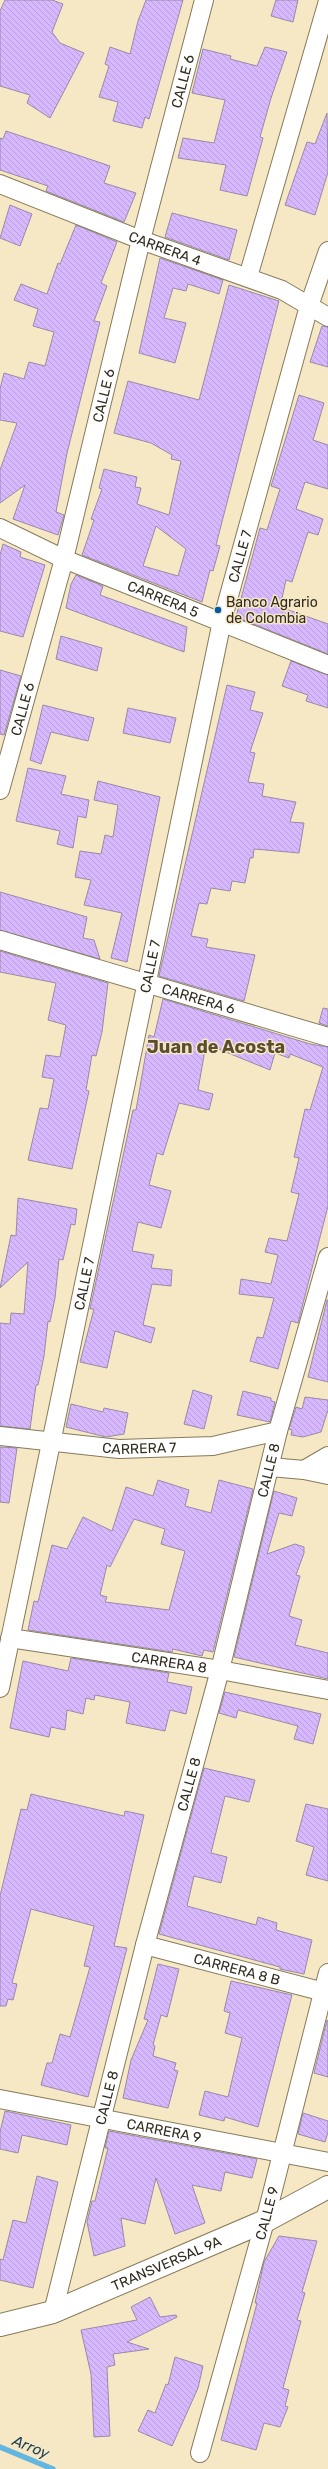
<svg xmlns="http://www.w3.org/2000/svg" width="328" height="2469" viewBox="0 0 328 2469" font-family="Rubik,sans-serif">
<style>
.lines{fill:none;stroke-linecap:round;stroke-linejoin:round}
.stream{stroke:#63b6e0;stroke-width:5.5}
.building{fill:url(#building-back-hatch);stroke:#978aa9;fill-rule:evenodd}
.street-casing{stroke:#877a5a;stroke-width:20}
.secondary-casing{stroke:#877a5a;stroke-width:24}
.street{stroke:#fff;stroke-width:18}
.secondary{stroke:#fff;stroke-width:22}
.poi-dot{fill:#005daa;stroke:#f6e8c5;stroke-width:1.5}
.labels{text-anchor:middle;dominant-baseline:central;stroke-width:3;stroke-linejoin:round;paint-order:stroke}
.street-label{font-size:14px;fill:#302b1e;stroke:#f6e8c5}
.poi-label{font-size:14px;fill:#302b1e;stroke:#f6e8c5;text-anchor:start}
.water-label{font-size:15px;font-style:italic;fill:#204456;stroke:#f6e8c5}
.district-label{font-size:18px;font-weight:bold;fill:#5a4e30;stroke:#f6e8c5}
</style>
<defs>
<pattern id="building-back-hatch" width="6" height="6" patternUnits="userSpaceOnUse"><rect width="6" height="6" fill="#d7b8fe"/><path d="M-1 5l2 2M0 0l6 6M5-1l2 2" fill="none" stroke="#b99ed9"/></pattern>
</defs>
<rect width="100%" height="100%" fill="#f6e8c5"/>
<g class="lines">
<path class="stream" d="M0 2447 53 2469"/>
</g>
<path class="building" d="M5 0H52L63 4 52 32 60 43 84 53 50 118 27 103 30 95 0 86V11Z
M146 0H183L149 119 145 117 142 128 113 121 118 102 99 97 109 66 105 64 110 47 130 54 138 21Z
M276 0H298L293 22 271 16Z
M265 47 287 52 271 98 260 137 263 138 247 196 220 190 226 165 178 158 183 138 214 143 225 100 192 93 203 49 231 56 230 59 257 66Z
M327 113 328 172 315 215 285 205 307 142 315 144Z
M6 131 110 166 104 183 136 193 124 222 46 191 48 186 0 170V138L3 139Z
M10 205 32 214 20 246 0 238Z
M172 213 237 230 229 260 165 237Z
M76 225 117 242 101 283 107 286 94 321 100 322 67 453 56 512 64 515 58 535 13 519 25 485 0 503V470L17 423 0 420V389L4 373 24 379 29 362 45 366 54 332 33 326 38 309 14 300 21 284 47 294 58 263 60 264Z
M160 258 223 280 219 294 188 284 186 291 173 288 164 318 186 323 175 363 139 353Z
M229 285 279 301 216 545 220 546 213 571 210 570 202 602 82 555 94 520 91 519 102 489 99 488 104 469 137 477 135 487 141 488 137 504 169 515 181 461 171 459 172 455 151 443 114 433 128 381 199 400ZM156 526 186 549 178 576 143 566Z
M322 326 328 327V367L310 362Z
M299 395 324 403 313 440 328 445V489L305 482 296 509 323 519 318 535 308 532 292 582 286 580 280 607 328 624V654L236 617 260 528 267 530 280 489 271 486Z
M3 544 21 552 20 557 45 565 23 637 0 631V555Z
M76 575 103 586 100 595 187 627 184 652 66 608 71 584Z
M61 636 102 648 97 671 56 659Z
M291 661 328 675V708L306 701 308 695 282 686Z
M0 670 21 676 4 735 0 734Z
M227 685 255 692 250 710 263 713 250 752 255 753 248 782 264 784 262 796 296 802 290 822 304 823 299 853 254 849 253 858H250L245 883 232 881 230 891 211 888 207 904 199 903 191 936 208 939 206 947 255 955 244 1001 159 976Z
M43 705 94 718 88 741 51 732 41 764 30 760Z
M128 708 176 718 170 743 123 733Z
M28 768 66 776 61 794 89 800 86 818 78 816 73 848 57 844 60 831 16 821Z
M98 781 160 797 127 962 111 958 122 913 84 905 91 880 75 877 80 851 101 854 105 835 113 837 118 805 94 800Z
M0 892 87 917 83 938 94 940 100 959 0 930Z
M0 951 108 983 102 1032 96 1056 92 1055 86 1090 89 1091 72 1169 28 1160 40 1108 48 1109 54 1079 42 1077 46 1055 60 1057 66 1025 48 1020 56 983 0 972Z
M163 999 310 1044 328 1047V1206L298 1323 291 1321 278 1369 250 1361 257 1337 263 1338 274 1298 239 1294 241 1279 271 1284 278 1255 265 1252 269 1238 287 1241 299 1194 291 1192 299 1158 294 1157 305 1109 310 1110 323 1067 290 1054 289 1058 275 1053 270 1070 206 1044 198 1090 213 1094 209 1110 179 1103 163 1155 157 1153 149 1185 171 1191 161 1228 138 1222 132 1251 154 1255 151 1268 172 1270 171 1286 152 1284 143 1325 155 1328 151 1343 115 1331 107 1368 80 1362 94 1309H90L133 1110H136L149 1035 154 1037Z
M323 1008 328 1009V1026L319 1023Z
M18 1198 77 1209 75 1225 71 1224 63 1260 59 1259 55 1298 50 1322 48 1321 44 1356 38 1385H36L30 1429 0 1426V1323L10 1324 11 1313 24 1314 28 1262 0 1288 11 1235 16 1236Z
M327 1300H328V1382L308 1377Z
M193 1390 212 1396 204 1429 184 1424Z
M243 1391 271 1398V1401L275 1402 270 1422 237 1415Z
M305 1397 328 1400V1410L321 1432 303 1437 291 1435 292 1430 289 1429 296 1407 302 1409Z
M71 1404 103 1412 104 1408 128 1413 124 1434 106 1437 66 1427Z
M0 1447 17 1448 9 1503 0 1502Z
M158 1480 189 1490 185 1506 211 1513 219 1480 253 1489 213 1652 204 1650 202 1656 173 1649 172 1652 28 1630 34 1601 38 1602 52 1545 67 1549 83 1517 112 1531 126 1487 153 1496ZM134 1519 165 1529 161 1544 185 1551 169 1610 105 1602 107 1597 100 1595 107 1565 110 1567Z
M274 1491 297 1498 292 1516 279 1513 267 1554 295 1544 304 1547V1553L296 1575 300 1576 289 1616 302 1620 295 1645 328 1653V1679L234 1657Z
M71 1658 169 1673 167 1682 192 1687 186 1714 170 1710 165 1731 126 1723 130 1702 95 1695 94 1700 86 1698 83 1714 67 1710 65 1730 51 1727 49 1737 10 1728 23 1661 68 1671Z
M225 1692 321 1714 313 1744 294 1739 298 1726 238 1710 236 1718 219 1713Z
M204 1768 255 1780 249 1802 225 1796 211 1853 227 1857 221 1883 194 1876 187 1906 256 1925 258 1917 277 1923 276 1930 312 1940 304 1974 280 1969V1967L159 1934Z
M31 1794 124 1816 125 1811 144 1815 114 1946 127 1948 88 2097 41 2085 47 2063H52L60 2034 70 2037 90 1967 84 1966 94 1926 31 1909 12 1983 17 1984 13 2000 8 1999 6 2006H0V1896L21 1809 27 1810Z
M306 1804 328 1809V1881L306 1875 314 1847 296 1841Z
M158 1964 179 1969 167 2017 161 2015 153 2045 155 2046 153 2056 176 2063 174 2070 178 2071 168 2108 123 2098 131 2060 148 2020 144 2019Z
M231 1981 292 1995 258 2127 225 2117 224 2121 199 2115 205 2091 228 2097 242 2038 225 2033 230 2013 224 2011Z
M327 2020 328 2021V2077L314 2073Z
M5 2111 71 2125 67 2145 22 2135 18 2153 0 2149V2132Z
M303 2113 328 2121V2132L325 2142 298 2134Z
M109 2131 257 2159 252 2178 225 2172 221 2191 192 2185 205 2223 175 2234 156 2178 145 2224 121 2218 125 2246 94 2256 87 2222 92 2201H95L108 2148H105Z
M37 2176 58 2182 33 2288 0 2280V2259L3 2260 13 2220 26 2223Z
M279 2236 317 2241 302 2292 305 2293 297 2320 301 2321 283 2388 289 2390 285 2406 288 2407 280 2427 264 2423 256 2450 221 2440 257 2303H255L264 2262Z
M150 2297 160 2317 176 2315 177 2317 127 2342 149 2349 113 2354 115 2365 107 2367 110 2436 94 2437 91 2374 81 2330 137 2320 131 2307Z
M175 2357 203 2366 198 2388 172 2446 138 2431 148 2410 155 2413 166 2384 168 2385Z"/>
<g class="lines">
<defs>
<g id="street">
<path id="s1" d="M0 184 141 240 282 290 328 317"/>
<path d="M248 277 328 1"/>
<path id="s2" d="M0 528 64 559 328 665"/>
<path id="s3" d="M0 790 64 559 141 240 204 0"/>
<path id="s4" d="M0 940 328 1037"/>
<path id="s5" d="M0 1436 119 1449 213 1446 278 1431"/>
<path d="M270 1467 304 1470 328 1475"/>
<path d="M304 1470 328 1456"/>
<path id="s6" d="M10 1638 220 1670 328 1690"/>
<path id="s7" d="M0 1688 222 621 309 306 328 251"/>
<path id="s8" d="M145 1945 328 1993"/>
<path id="s9" d="M0 2099 328 2162"/>
<path id="s10" d="M53 2312 145 1945 220 1670 278 1431 328 1257"/>
<path id="s11" d="M200 2453 265 2221 328 1973"/>
</g>
<g id="secondary">
<path id="s12" d="M0 2325 53 2312 265 2221 328 2187"/>
</g>
</defs>
<use href="#street" class="street-casing"/>
<use href="#secondary" class="secondary-casing"/>
<use href="#street" class="street"/>
<use href="#secondary" class="secondary"/>
</g>
<circle class="poi-dot" cx="218" cy="610" r="4"/>
<g class="labels">
<g class="street-label">
<text stroke="none"><textPath href="#s3" startOffset="732">CALLE 6</textPath></text>
<text stroke="none"><textPath href="#s1" startOffset="177">CARRERA 4</textPath></text>
<text stroke="none"><textPath href="#s3" startOffset="408">CALLE 6</textPath></text>
<text stroke="none"><textPath href="#s7" startOffset="1157">CALLE 7</textPath></text>
<text stroke="none"><textPath href="#s2" startOffset="178">CARRERA 5</textPath></text>
<text stroke="none"><textPath href="#s3" startOffset="84">CALLE 6</textPath></text>
<text stroke="none"><textPath href="#s7" startOffset="737">CALLE 7</textPath></text>
<text stroke="none"><textPath href="#s4" startOffset="207">CARRERA 6</textPath></text>
<text stroke="none"><textPath href="#s7" startOffset="413">CALLE 7</textPath></text>
<text stroke="none"><textPath href="#s5" startOffset="140">CARRERA 7</textPath></text>
<text stroke="none"><textPath href="#s10" startOffset="869">CALLE 8</textPath></text>
<text stroke="none"><textPath href="#s6" startOffset="161">CARRERA 8</textPath></text>
<text stroke="none"><textPath href="#s10" startOffset="545">CALLE 8</textPath></text>
<text stroke="none"><textPath href="#s8" startOffset="95">CARRERA 8 B</textPath></text>
<text stroke="none"><textPath href="#s10" startOffset="221">CALLE 8</textPath></text>
<text stroke="none"><textPath href="#s9" startOffset="167">CARRERA 9</textPath></text>
<text stroke="none"><textPath href="#s11" startOffset="249">CALLE 9</textPath></text>
<text stroke="none"><textPath href="#s12" startOffset="178">TRANSVERSAL 9A</textPath></text>
</g>
<g class="poi-label">
<text x="226" y="602">Banco Agrario<tspan x="226" dy="16">de Colombia</tspan></text>
</g>
<g class="water-label">
<text transform="translate(31 2447) rotate(22)">Arroy</text>
</g>
<g class="district-label">
<text x="216" y="1047">Juan de Acosta</text>
</g>
</g>
</svg>
